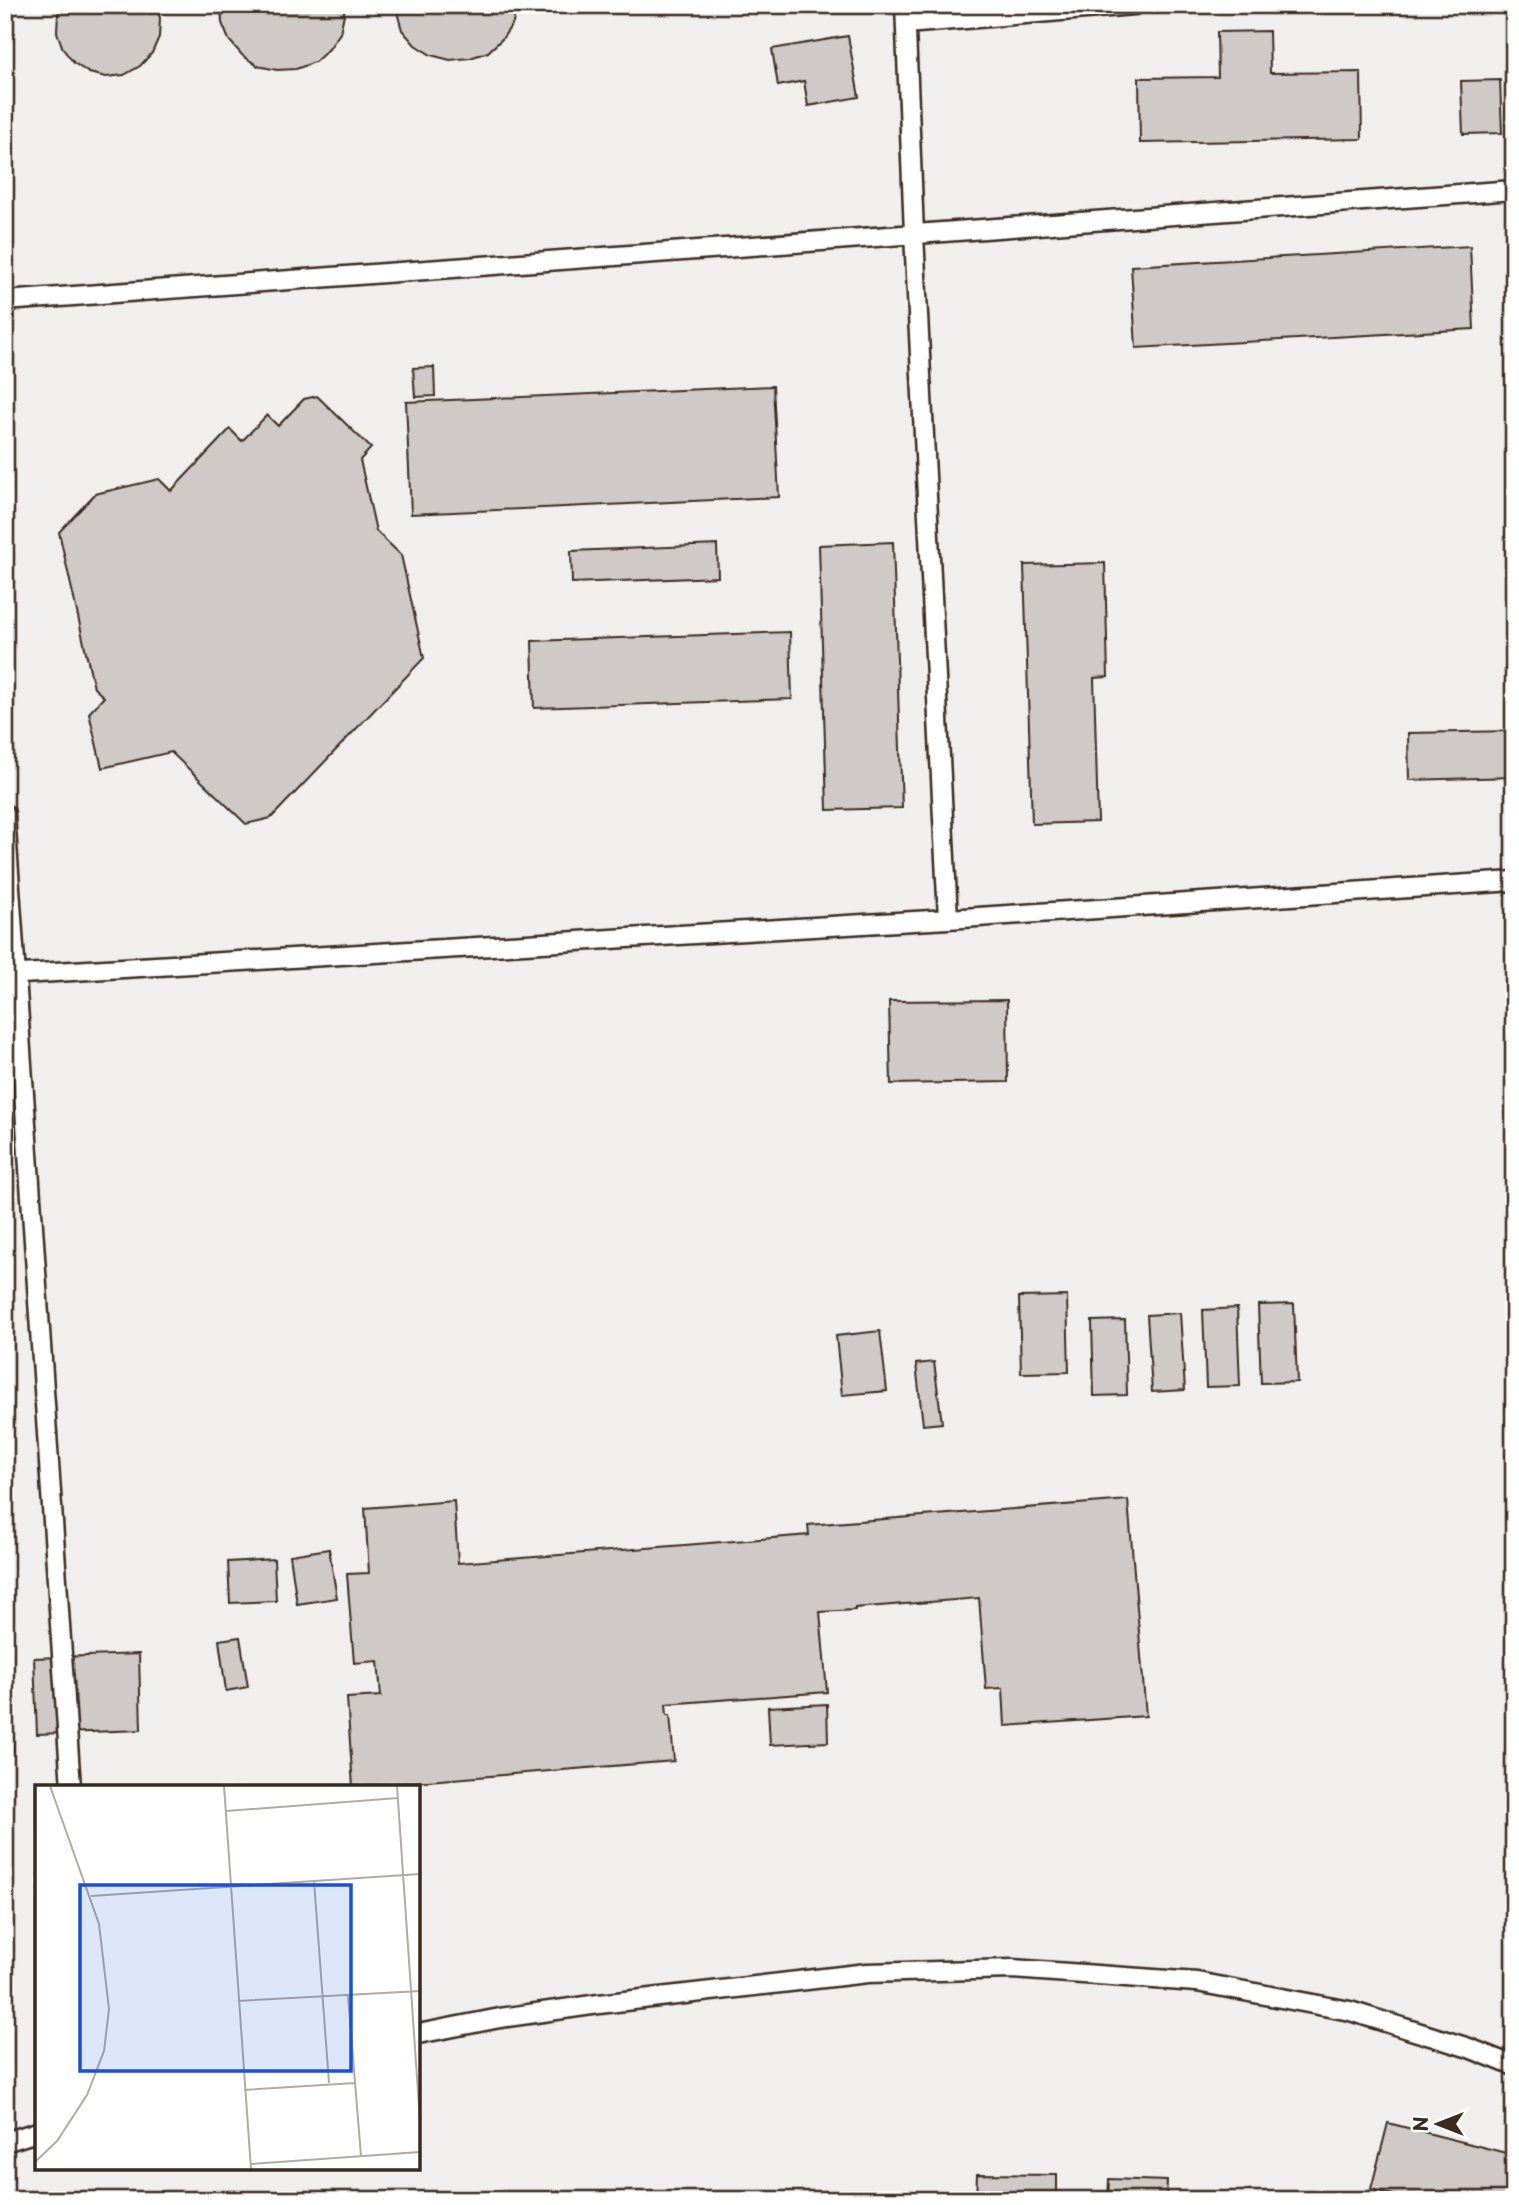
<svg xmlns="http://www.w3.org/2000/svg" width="1519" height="2205" viewBox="0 0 1519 2205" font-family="'Playpen Sans',sans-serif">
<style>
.built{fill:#f1efee;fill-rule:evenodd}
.building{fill:#cfcac7;stroke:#3b2a1e;stroke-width:2}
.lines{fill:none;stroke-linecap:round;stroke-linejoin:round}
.service-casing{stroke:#3b2a1e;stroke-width:23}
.service{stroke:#fff;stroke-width:18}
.inset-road{fill:none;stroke:#b1aaa5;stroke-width:2}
.view{fill:#1d4ed8;fill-opacity:0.15;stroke:#1d4ed8;stroke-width:3.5}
.inset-edge{fill:none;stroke:#3b2a1e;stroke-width:3.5}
</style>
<rect width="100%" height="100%" fill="#fff"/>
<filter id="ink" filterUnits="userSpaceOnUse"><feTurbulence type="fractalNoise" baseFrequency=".0143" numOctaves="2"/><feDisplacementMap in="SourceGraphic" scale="14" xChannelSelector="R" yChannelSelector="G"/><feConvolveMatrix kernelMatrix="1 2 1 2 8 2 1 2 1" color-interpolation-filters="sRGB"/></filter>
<g filter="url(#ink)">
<path class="built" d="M5 5H1514V2200H5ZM37 1787H418V2168H37Z"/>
<path class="building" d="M62 5H155L160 18 159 37 152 53 140 66 124 75 106 77 89 73 74 63 63 49 57 32 58 14Z
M221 5H344V14L340 33 329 49 315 62 296 69 277 70 258 66 242 55 229 40 222 23Z
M395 5H517L513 23 502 39 488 52 470 58 450 60 431 55 415 45 402 30Z
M1269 31 1270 73 1361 72 1362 139 1140 143 1139 78 1218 77 1217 32Z
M848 36 859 97 808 106 804 81 778 86 772 49Z
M1500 80 1502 133 1463 134 1461 81Z
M1470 246 1474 329 1136 348 1131 266Z
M434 367 435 396 415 397 413 368Z
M773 386 779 497 411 514 406 402Z
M317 396 371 448 360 460 376 531 401 555 424 658 271 818 246 824 171 752 102 768 89 713 104 697 94 688 59 532 95 494 159 479 171 491 230 429 242 441 267 415 278 426 304 399Z
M893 542 902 808 827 810 819 545Z
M717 545 718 577 572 583 571 551Z
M1105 563 1108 677 1094 678 1098 822 1032 824 1024 565Z
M790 632 792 699 534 708 532 641Z
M1514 731V777L1409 780 1408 733Z
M1007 1000 1008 1082 891 1084 889 1001Z
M14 1105 18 1142 5 1143V1106Z
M1067 1296 1069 1372 1021 1373 1019 1297Z
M1294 1304 1297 1382 1261 1383 1258 1305Z
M1237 1308 1240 1386 1206 1387 1203 1310Z
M1180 1313 1185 1390 1152 1392 1147 1315Z
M1125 1320 1127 1395 1094 1396 1092 1321Z
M880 1331 887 1391 842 1395 836 1336Z
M934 1362 942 1423 923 1425 916 1364Z
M1128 1500 1146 1716 1005 1726 1003 1688 986 1689 979 1598 855 1608V1610L820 1612 827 1692 666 1704 667 1715H670L674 1761 353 1787 347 1698 381 1696 378 1661 354 1663 347 1574 369 1573 365 1508 454 1501 458 1563 809 1535 808 1525Z
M329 1549 337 1598 297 1604 290 1555Z
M274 1559 276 1601 230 1603 228 1562Z
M5 1586 13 1751H5Z
M240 1637 248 1687 226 1691 219 1640Z
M139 1654 141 1730 37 1734 34 1658Z
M827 1704 828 1742 770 1745 768 1707Z
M1388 2123 1514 2155V2200H1412L1371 2189Z
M977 2174 1057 2175V2200H976Z
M1109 2179 1167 2181 1166 2200H1108Z"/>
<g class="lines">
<defs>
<path id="service" d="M905 5 914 234 948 919
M906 24 1134 5
M5 301 1514 190
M5 814 71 1787
M5 975 948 919 1514 881
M418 2034 500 2018 599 2004 867 1973 1012 1969 1197 1982 1350 2011 1469 2048 1514 2066
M5 2142 37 2132"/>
</defs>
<use href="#service" class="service-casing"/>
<use href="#service" class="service"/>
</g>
</g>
<g transform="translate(35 1785)">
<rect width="385" height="385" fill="#fff"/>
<path class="inset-road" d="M189 1 216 384M362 1 385 336M191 26 363 13M279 96 294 298M56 111 385 89M313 211 326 371M203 216 385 206M209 305 320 298M0 377 22 356 52 310 69 266 74 224 64 139 15 1M216 379 385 367"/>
<path class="view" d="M45 100H316V286H45Z"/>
<rect width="385" height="385" class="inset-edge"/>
</g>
<rect width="1519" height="2205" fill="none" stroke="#fff" stroke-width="28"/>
<rect x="14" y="14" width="1491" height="2177" fill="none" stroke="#3b2a1e" stroke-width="2.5" filter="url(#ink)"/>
<g transform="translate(1438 2124) rotate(270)" stroke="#ffffff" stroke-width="5" paint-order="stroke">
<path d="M0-5L12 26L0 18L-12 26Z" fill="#3b2a1e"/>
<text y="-10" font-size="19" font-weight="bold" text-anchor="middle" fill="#3b2a1e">N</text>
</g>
</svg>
